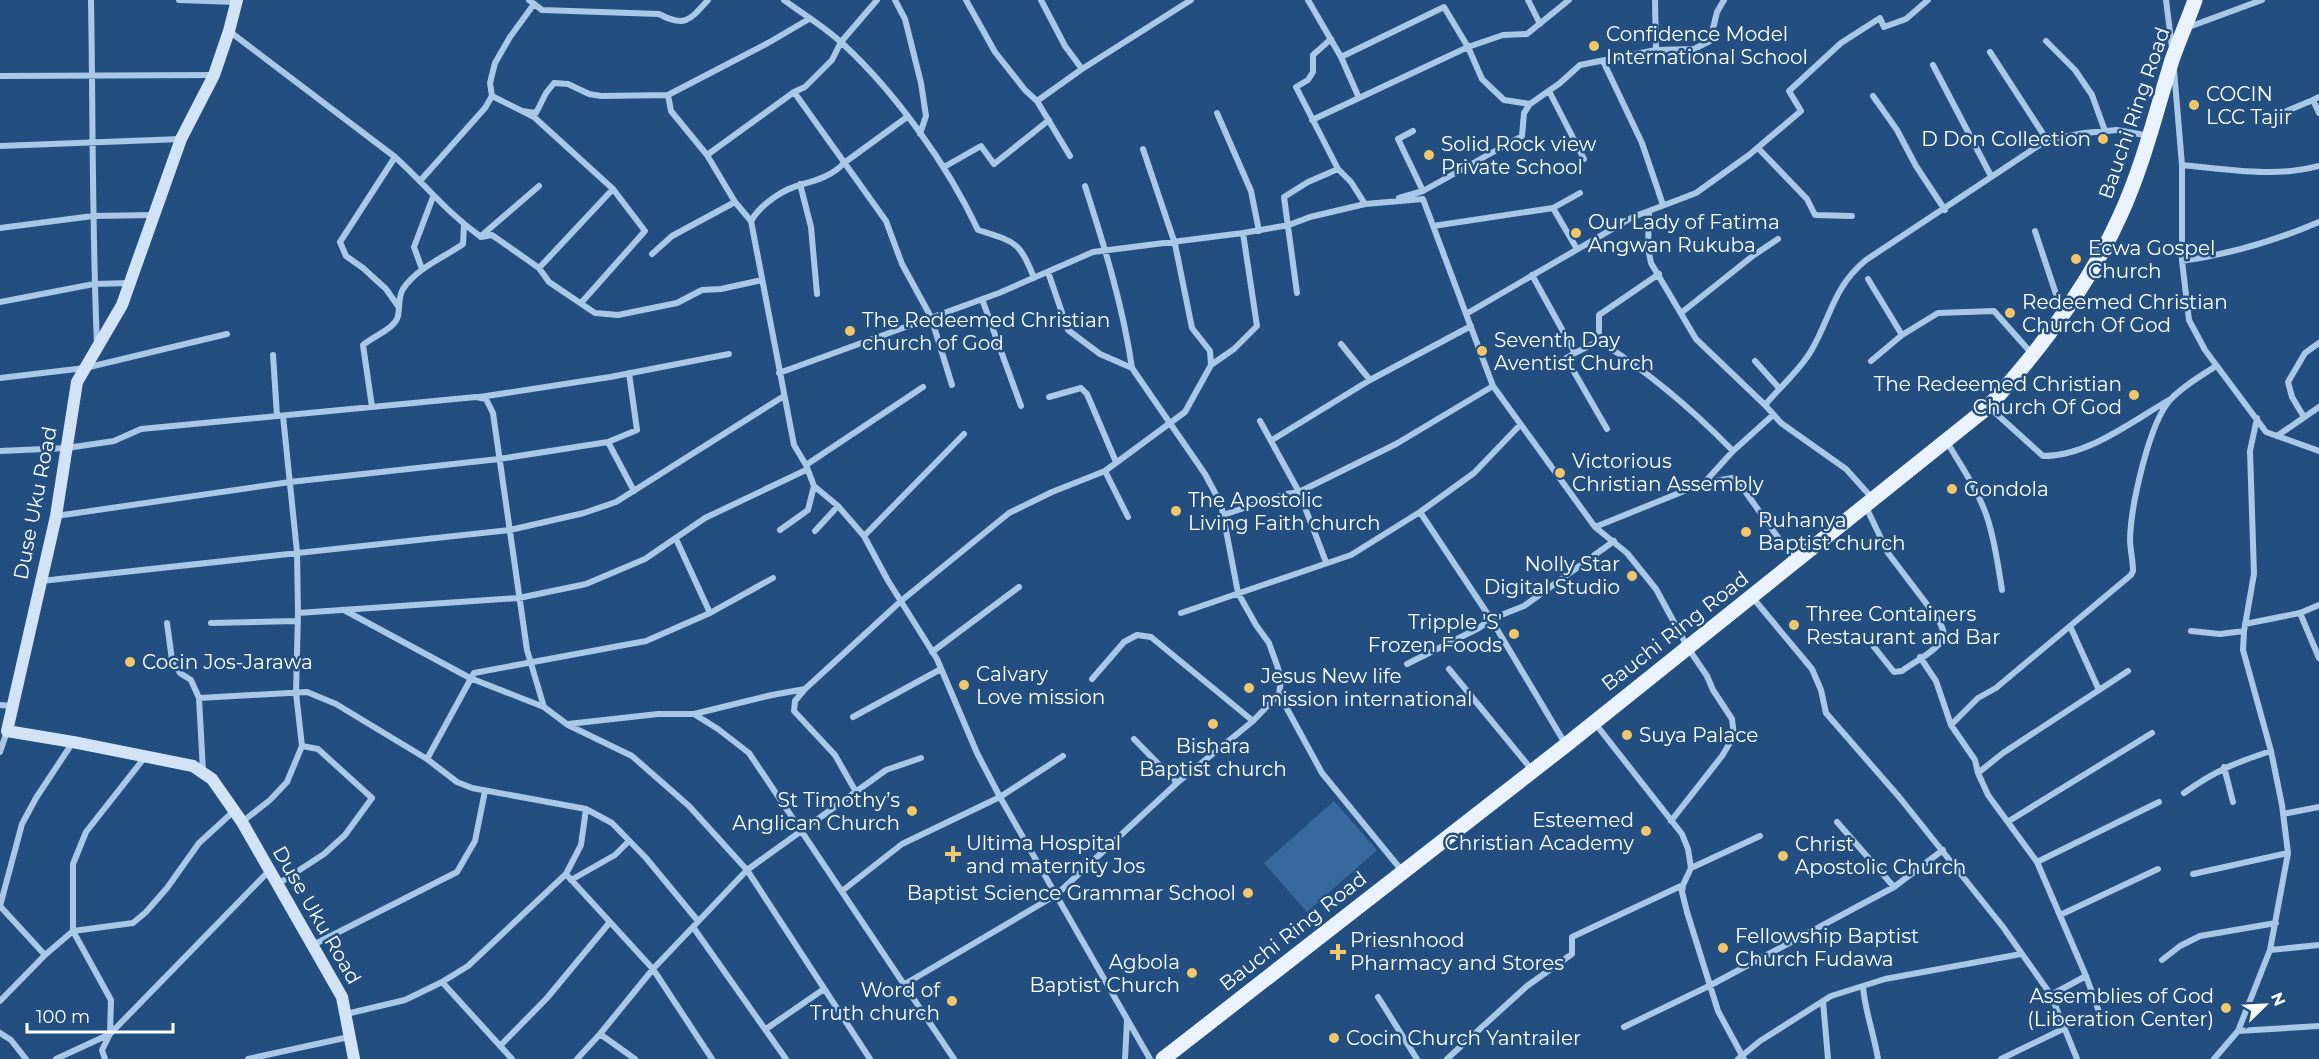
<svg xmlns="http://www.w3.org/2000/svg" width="2319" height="1059" viewBox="0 0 2319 1059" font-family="Montserrat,sans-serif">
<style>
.green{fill:#37699e}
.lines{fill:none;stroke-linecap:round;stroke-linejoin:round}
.street{stroke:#a9c7e7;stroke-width:6}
.secondary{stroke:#d3e3f6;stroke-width:12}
.primary{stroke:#eaf2fd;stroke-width:15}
.poi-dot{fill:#f2c66b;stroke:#234f80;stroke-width:2}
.labels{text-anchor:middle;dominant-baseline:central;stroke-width:5;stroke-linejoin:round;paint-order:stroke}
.poi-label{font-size:20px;fill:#fff;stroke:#234f80;text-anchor:start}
.street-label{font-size:20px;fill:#fff;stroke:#234f80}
</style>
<rect width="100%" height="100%" fill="#234f80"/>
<path class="green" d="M1334 801 1377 850 1307 912 1264 863Z"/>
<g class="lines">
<path class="street" d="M91 0C93 115 92 230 97 344
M179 0 236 2
M529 0 542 10 659 14C685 28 690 20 708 0
M784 0C803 14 825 27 843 44 896 93 948 166 978 230 1015 242 1020 241 1034 278
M895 0 905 19 921 83 926 116 920 134
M966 0 995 52 1025 90 1037 101 1070 156
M1041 0 1065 46 1082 69
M1308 0 1341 57 1359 98
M1528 0 1540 24
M1655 0 1656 50
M2166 0 2172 48
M2186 28 2262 0
M229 31 395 157C425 184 446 212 481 237L492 235 539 268 549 282 595 313 618 315 677 303 702 290 721 289 762 280
M1331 39 1313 55V72L1308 80 1296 87 1338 169 1351 182 1365 204
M2046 41 2075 70 2092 95 2105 131
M1990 52 2047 140
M1341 57 1444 7 1468 47 1503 35 1527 34 1569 0
M1603 61 1642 143 1663 205
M1933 65 1991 176
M2174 70 2182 165V261L2189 320 2205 350 2266 432 2319 451
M0 76 214 75
M1549 91 1584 159
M794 92 886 221 902 264 931 317 952 385
M668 95 671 111 707 155 794 92 805 87 832 60 841 42 877 0
M492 96 534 117 613 189 645 231 581 303
M1873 96 1897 130 1916 166 1945 210
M2319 97 2313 100 2319 113
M1037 101 1082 69 1191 0
M522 111 536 113 546 93 554 83 568 84 589 94 601 96 668 95 768 43 809 19
M1217 113 1251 191 1259 231
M2282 113 2313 100
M1312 120 1468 47 1482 79 1504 100 1530 104
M1413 131 1398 139 1423 191
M0 146 181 139
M1758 148 1807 199 1815 215 1852 216
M707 155 735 202 751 221 794 445 806 465 814 486 838 506 864 536 887 579 937 659 977 753 1000 797 1150 1059
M395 157 340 242 346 256 363 268 386 289 398 306
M2182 165C2226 169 2276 178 2319 166
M944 167 981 146 994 164 1049 120
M420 181 485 108 492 96 490 83 495 63 510 37 534 4
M800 184 811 227 817 294
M1085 186C1104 245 1123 306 1132 368
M1399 198 1423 191 1522 136 1524 113 1530 104 1560 83 1580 65 1656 50 1694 49 1710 41 1717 12 1724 0
M1553 208 1580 193
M1649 211 1648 248 1651 263 1696 339 1765 405 1781 423 1846 469 1873 499
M751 221C761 204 783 189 803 184 818 180 833 175 844 163L907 117
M1433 226 1553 208 1577 249
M0 228 93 216 154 215
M2035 231 2062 312
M481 236 539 186
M652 254 672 236 735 202
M2182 261C2230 254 2275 241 2319 222
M539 268 613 189
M422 269 414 247 433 197
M1532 275 1575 353 1599 341C1647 371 1693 410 1733 451
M1868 279 1902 335
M1297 293 1284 197 1308 182 1338 169
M982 299 1021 406
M0 302 94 284 129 283
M1681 313 1754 255 1778 239
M1466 314 1633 217 1696 193 1749 155 1801 111 1789 91 1841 43 1880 18 1884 27 1906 19 1928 0
M1599 341V315L1659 274
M1341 344 1370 380
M1575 353 1566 358 1607 429
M273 355 277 416
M1755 361 1779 388
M1871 361 1902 335 1938 313 1994 311 2033 355
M1211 365 1234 349 1257 326 1243 233
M779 373 999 293 1093 252 1243 233 1289 225 1310 217 1365 204 1423 199 1493 386 1595 527 1627 553 1656 589 1688 648 1707 676 1713 690 1732 719 1734 736 1722 756 1671 821
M0 378 85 368 227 334
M480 397 610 377 729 354
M1049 397 1081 388 1087 394 1116 462
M1765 405C1779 388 1800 370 1811 351 1831 317 1833 287 1866 260L2047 140 2084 133 2117 130 2150 136
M372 407 363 345C373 336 395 329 398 316 400 307 398 297 403 289 417 268 443 258 463 244L464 225
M1990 408 2043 456C2088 456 2131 422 2169 400
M2304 417 2292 397 2288 382 2305 353 2319 343
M1260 421 1299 492 1326 562
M2277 436 2319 407
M1272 440 1370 380 1471 326
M608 442 637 430 629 373
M1947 442C1961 466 1978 490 1987 517 1995 541 1998 565 2002 590
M0 451 67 448 114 441 141 429 476 397 486 399 493 413 527 650 544 707 568 725 632 756 689 806 747 870 870 1059
M806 465 923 387
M1105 471 1128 517
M1704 483 1732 478 1742 487 1794 560
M1866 507 1888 553 1938 619C1941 625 1945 631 1943 638 1941 648 1911 664 1902 671L1894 672 1874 647
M1420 512 1491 619 1566 745
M1223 515 1286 494 1299 492 1396 444 1493 386
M56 516 290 482 499 459 608 442 634 491
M1595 527 1704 483 1733 451 1773 415
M780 530 808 510 814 486
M815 531 838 506
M864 536 964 434
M676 539 710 613
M41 581 510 530 584 513 616 502 784 396
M1753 598 1812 669 1821 690 1826 713 1900 798 2003 927 2051 995 2077 1059
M344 610 470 678 544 707
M298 613 519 598 586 584 645 559 705 518 806 470
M1181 613 1351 555 1420 512 1474 473 1520 425
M2300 613 2319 658
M167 623 172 660 180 673 191 680 199 698 203 771
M211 623 297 621
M2245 624 2300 613 2319 605
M2070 626 2099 690
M2191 631 2220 634 2244 631
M932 652 1019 587
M1920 657 1936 681 1951 725 1975 760 1978 773 1988 795 2037 862 2086 976 2051 995
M1407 664 1479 628 1491 619 1524 606 1614 541
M1449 669 1532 770
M1092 679 1124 642 1137 635 1151 637 1253 721
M1279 694 1322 773 1403 872
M199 698 307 692 336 704 427 759 457 782 472 788 586 809 612 823 646 858 698 921
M0 705 13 706
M694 714 718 729 749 753 954 1059
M853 717 941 669
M1594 722 1682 834 1688 849 1691 868 1683 885 1682 892 1687 912 1718 1011 1744 1059
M568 724 658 714H694L772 695 805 689
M1951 725 1978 698 1996 688 2131 575 2133 571C2133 560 2130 549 2130 539 2131 506 2149 422 2171 399 2184 385 2201 376 2216 366
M1134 739 1177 783
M0 752 7 731
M427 759 474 673 646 641 710 613 773 578
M2224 767 2233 802
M1978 773 2003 753 2128 671
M856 792 835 755 794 711 795 701 805 689 901 601 1009 513 1052 492 1105 471 1185 412 1211 365 1210 351 1192 328 1175 244 1143 149
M2184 793C2215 771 2234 763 2271 751
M2283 814 2319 807
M2009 821 2152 733
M242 822 270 800 287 782 302 746 296 693 298 613 297 552 283 416
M1837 822 1894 887
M2037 862 2159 802
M1691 868 1760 836
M566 874 653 969 712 1059
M2193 874 2288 853
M571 880 615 855 629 841
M278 884 324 854 345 835 372 798 318 749 302 746
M842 891 902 844 1000 797 1063 756
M0 906 22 824 36 798 73 742
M0 906 45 955
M2060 915 2158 869
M693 927 786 1059
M313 945 457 872 475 841 485 791
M2270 950 2319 945
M2162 960 2180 946 2200 936 2276 923
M2086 976 2098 1009
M442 982 512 1059
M905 984 1056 895 1177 783 1253 721 1279 694 1281 681 1278 668 1269 643 1256 625 1238 593 1221 504 1205 474 1132 368 1100 354 1068 330 1048 272
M1863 987C1865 1011 1874 1034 1878 1059
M1378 997 1417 1059
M0 1001 45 955 73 931 133 923 146 912 167 888 199 843 234 811
M1823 1001 1828 1059
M346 1014 405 1000 442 982 468 966 566 874 581 845 586 809
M1624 1027 1709 986 1894 887 1943 850
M766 1029 824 989
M2238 1031 2319 1026
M0 1033 11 1040 26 1059
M600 1034 635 1059
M500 1046 547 998 610 922
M56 1059 110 1034 111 1000 73 931V864L86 832 145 757
M105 1059 102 1050 110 1034 269 871
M248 1059 349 1037
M577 1059 600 1034 653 969 747 870 886 770 921 758
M1125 1059 1127 1021
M1447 1059 1527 986 1572 954V937L1683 885
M1738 1059 1760 1041 1831 996 1885 979 2021 954
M2001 1059 2063 1029
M2214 1059 2238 1031 2270 950 2288 853 2282 805 2271 751 2243 650 2244 631 2254 574 2250 451 2257 418"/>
<path class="secondary" d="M237 0 229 31 214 75 181 139 122 305 77 382 56 516 7 731 73 742 193 766 212 779 242 822 342 997 354 1059"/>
<path class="primary" d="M1163 1059 1566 745 1988 407C2041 349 2088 287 2120 216 2143 166 2156 112 2172 60 2179 40 2188 20 2195 0"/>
</g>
<g class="poi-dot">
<circle cx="1594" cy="46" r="6"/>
<circle cx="2194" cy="105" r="6"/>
<circle cx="2103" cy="139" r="6"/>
<circle cx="1429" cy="155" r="6"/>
<circle cx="1576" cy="233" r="6"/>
<circle cx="2076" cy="259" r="6"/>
<circle cx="2010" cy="313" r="6"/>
<circle cx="850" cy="331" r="6"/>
<circle cx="1482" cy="351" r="6"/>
<circle cx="2134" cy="395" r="6"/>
<circle cx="1560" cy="473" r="6"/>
<circle cx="1952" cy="489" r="6"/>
<circle cx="1176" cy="511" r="6"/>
<circle cx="1746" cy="532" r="6"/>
<circle cx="1632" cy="576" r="6"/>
<circle cx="1794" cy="625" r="6"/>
<circle cx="1514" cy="634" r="6"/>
<circle cx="130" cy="662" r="6"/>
<circle cx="964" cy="685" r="6"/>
<circle cx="1249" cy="688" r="6"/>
<circle cx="1213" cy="724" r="6"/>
<circle cx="1627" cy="735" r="6"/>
<circle cx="912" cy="811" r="6"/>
<circle cx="1646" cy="831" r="6"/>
<path d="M950 845h6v6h6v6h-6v6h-6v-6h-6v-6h6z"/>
<circle cx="1783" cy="856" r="6"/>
<circle cx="1248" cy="893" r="6"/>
<circle cx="1723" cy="948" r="6"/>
<path d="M1335 943h6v6h6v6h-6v6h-6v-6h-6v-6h6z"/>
<circle cx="1192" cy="973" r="6"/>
<circle cx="952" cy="1001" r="6"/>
<circle cx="2226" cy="1008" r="6"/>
<circle cx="1334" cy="1038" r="6"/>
</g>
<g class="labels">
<g class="poi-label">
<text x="1606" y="34">Confidence Model<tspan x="1606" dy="23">International School</tspan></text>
<text x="2206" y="94">COCIN<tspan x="2206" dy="23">LCC Tajir</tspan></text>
<text x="2091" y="139" text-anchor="end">D Don Collection</text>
<text x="1441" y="144">Solid Rock view<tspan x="1441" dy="23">Private School</tspan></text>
<text x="1588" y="222">Our Lady of Fatima<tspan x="1588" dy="23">Angwan Rukuba</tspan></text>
<text x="2088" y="248">Ecwa Gospel<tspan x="2088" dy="23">Church</tspan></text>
<text x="2022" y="302">Redeemed Christian<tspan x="2022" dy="23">Church Of God</tspan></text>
<text x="862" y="320">The Redeemed Christian<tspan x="862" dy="23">church of God</tspan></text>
<text x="1494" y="340">Seventh Day<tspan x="1494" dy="23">Aventist Church</tspan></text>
<text x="2122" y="384" text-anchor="end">The Redeemed Christian<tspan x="2122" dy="23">Church Of God</tspan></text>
<text x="1572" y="461">Victorious<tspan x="1572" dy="23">Christian Assembly</tspan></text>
<text x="1964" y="489">Gondola</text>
<text x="1188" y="500">The Apostolic<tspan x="1188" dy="23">Living Faith church</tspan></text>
<text x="1758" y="520">Ruhanya<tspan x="1758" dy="23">Baptist church</tspan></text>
<text x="1620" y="564" text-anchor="end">Nolly Star<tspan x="1620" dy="23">Digital Studio</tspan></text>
<text x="1806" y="614">Three Containers<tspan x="1806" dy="23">Restaurant and Bar</tspan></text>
<text x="1502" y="622" text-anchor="end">Tripple 'S'<tspan x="1502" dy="23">Frozen Foods</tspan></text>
<text x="142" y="662">Cocin Jos-Jarawa</text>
<text x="976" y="674">Calvary<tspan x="976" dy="23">Love mission</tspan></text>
<text x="1261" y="676">Jesus New life<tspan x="1261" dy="23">mission international</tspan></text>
<text x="1639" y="735">Suya Palace</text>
<text x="1213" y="746" text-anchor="middle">Bishara<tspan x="1213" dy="23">Baptist church</tspan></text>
<text x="900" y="800" text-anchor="end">St Timothy’s<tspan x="900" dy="23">Anglican Church</tspan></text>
<text x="1634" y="820" text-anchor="end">Esteemed<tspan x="1634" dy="23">Christian Academy</tspan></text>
<text x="966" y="843">Ultima Hospital<tspan x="966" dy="23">and maternity Jos</tspan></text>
<text x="1795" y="844">Christ<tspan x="1795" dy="23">Apostolic Church</tspan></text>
<text x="1236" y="893" text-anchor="end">Baptist Science Grammar School</text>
<text x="1735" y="936">Fellowship Baptist<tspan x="1735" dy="23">Church Fudawa</tspan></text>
<text x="1350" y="940">Priesnhood<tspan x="1350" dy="23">Pharmacy and Stores</tspan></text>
<text x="1180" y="962" text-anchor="end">Agbola<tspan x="1180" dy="23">Baptist Church</tspan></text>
<text x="940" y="990" text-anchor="end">Word of<tspan x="940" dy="23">Truth church</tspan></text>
<text x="2214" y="996" text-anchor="end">Assemblies of God<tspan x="2214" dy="23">(Liberation Center)</tspan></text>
<text x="1346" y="1038">Cocin Church Yantrailer</text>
</g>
<g class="street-label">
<text transform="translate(2134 113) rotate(-71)">Bauchi Ring Road</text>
<text transform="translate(35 503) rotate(-79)">Duse Uku Road</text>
<text transform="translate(1675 631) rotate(-38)">Bauchi Ring Road</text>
<text transform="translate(317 915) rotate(60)">Duse Uku Road</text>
<text transform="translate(1293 931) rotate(-38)">Bauchi Ring Road</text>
</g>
</g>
<g transform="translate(2265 1005) rotate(66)" stroke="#234f80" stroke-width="4.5" paint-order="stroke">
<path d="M0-4.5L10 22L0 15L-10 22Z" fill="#ffffff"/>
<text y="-9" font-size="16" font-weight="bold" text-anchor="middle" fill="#ffffff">N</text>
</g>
<path d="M27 1023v9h146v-9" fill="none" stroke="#ffffff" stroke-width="3"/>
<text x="36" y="1023" font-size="18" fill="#ffffff" stroke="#234f80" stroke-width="4.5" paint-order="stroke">100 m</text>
</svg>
